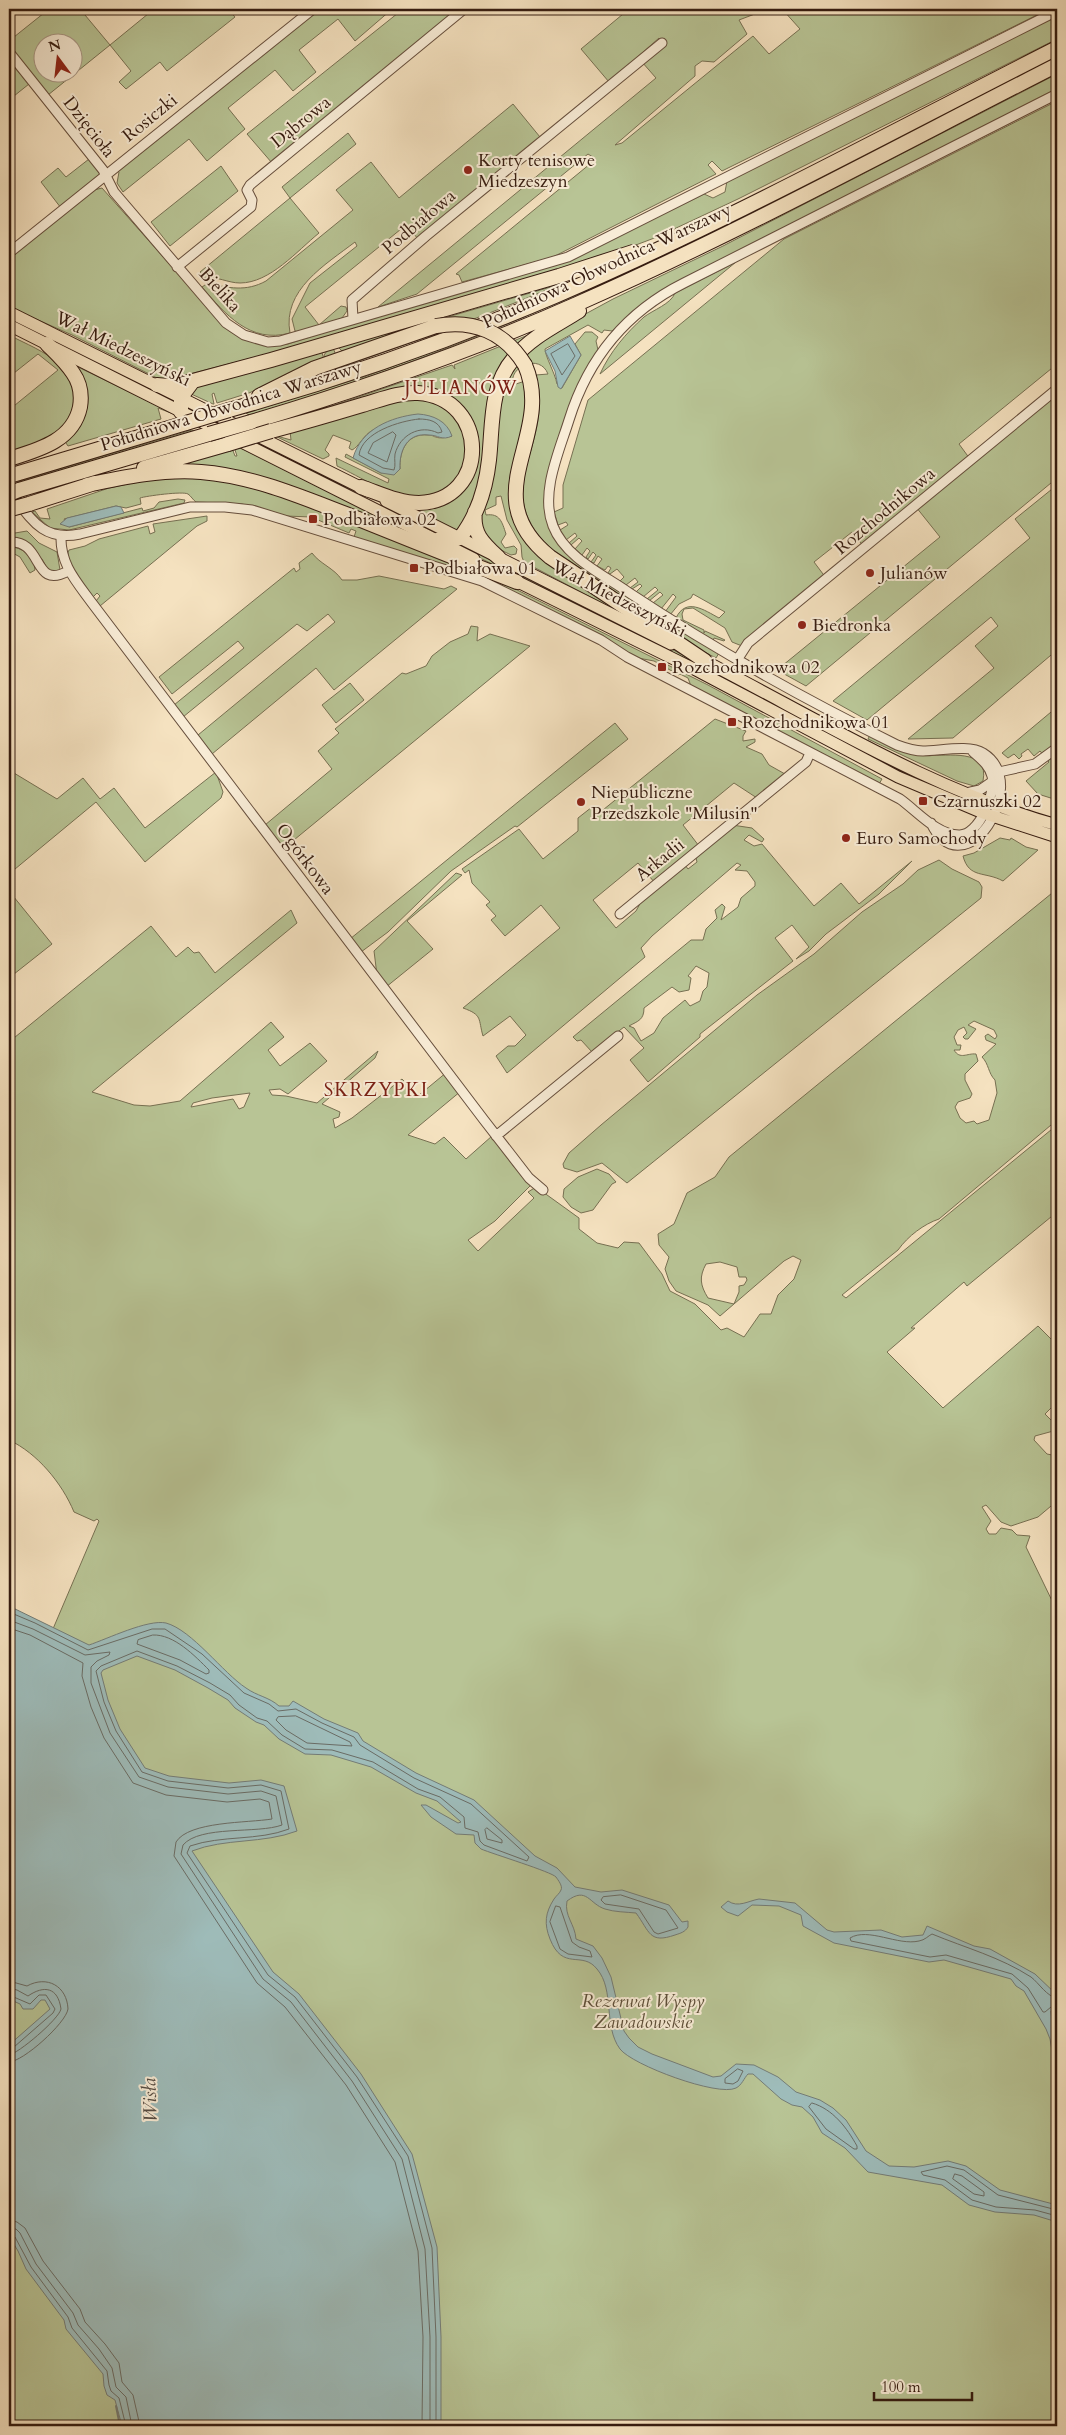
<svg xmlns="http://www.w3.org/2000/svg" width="1066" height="2435" viewBox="0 0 1066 2435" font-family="Cardo,serif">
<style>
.green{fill:#b8c495;stroke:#777052;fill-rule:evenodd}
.water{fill:#9ebcba;stroke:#747c76}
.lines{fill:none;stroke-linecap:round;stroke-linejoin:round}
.shore{stroke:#6a6c65;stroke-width:1}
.stream{stroke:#747c76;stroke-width:2}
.minor-casing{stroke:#664e3c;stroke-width:11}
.major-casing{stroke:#361c10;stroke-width:13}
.highway-casing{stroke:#361c10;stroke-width:16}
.minor{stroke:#f8ecd6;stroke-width:9}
.major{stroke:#f5e2c0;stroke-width:11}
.highway{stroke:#f5e2c0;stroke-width:14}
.highway-bridge-casing{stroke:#361c10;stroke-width:16;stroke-linecap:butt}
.highway-bridge{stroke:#f5e2c0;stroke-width:14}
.poi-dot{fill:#8f2418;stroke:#f8ecd6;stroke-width:2}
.labels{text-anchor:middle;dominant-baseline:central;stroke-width:4;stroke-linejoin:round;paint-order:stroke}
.street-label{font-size:18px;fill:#361c10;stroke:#f8ecd6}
.poi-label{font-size:18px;fill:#361c10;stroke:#f8ecd6;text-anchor:start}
.park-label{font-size:18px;font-style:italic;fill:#5d4e38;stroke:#f8ecd6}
.neighbourhood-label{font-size:19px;letter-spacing:1px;fill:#7a1f14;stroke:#f8ecd6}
.water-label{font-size:19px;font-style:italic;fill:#554c43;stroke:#f8ecd6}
</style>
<rect width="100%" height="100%" fill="#f5e2c0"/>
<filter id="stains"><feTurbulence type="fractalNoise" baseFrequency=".004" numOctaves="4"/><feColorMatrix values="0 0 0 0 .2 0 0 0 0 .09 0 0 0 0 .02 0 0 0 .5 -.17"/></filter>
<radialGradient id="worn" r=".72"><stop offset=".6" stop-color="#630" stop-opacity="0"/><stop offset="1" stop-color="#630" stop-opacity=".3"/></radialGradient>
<path class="green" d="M49 9H80L110 45 154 9H228L235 17 167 71 160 62 126 89 119 82 131 71 110 45 48 95 9 45V41ZM42 42H72V72H42Z
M318 9H390L391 10 355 41 338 19 299 50 316 72 293 91 275 70 228 108 245 129 207 161 189 139 123 192 117 183 119 172 117 170Z
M403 9H461L272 163 247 134Z
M629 9H768L739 20 747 34 714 62 702 61 695 66V76L615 145 622 143 753 36 769 54 800 29 783 10 784 9H1049L722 171 712 161 708 165 716 174 553 257 462 282 459 275 456 274 596 159 588 154 417 294 378 307 656 78 642 62 664 43 659 38 609 82 581 49Z
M1057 14V39L738 199 657 237 612 254 287 349 166 380 157 378 72 335 9 307V259L94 190 102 188 228 330C247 343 265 347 288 344L607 242 704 194 713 198 725 192 727 181Z
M1057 55V58L744 217 742 214Z
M9 61 29 84 9 100Z
M1057 74V90L651 299 612 331 604 330 602 333 588 325 545 349C545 356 555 373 557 384L562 388 581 355 575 344 585 332H592L598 337 596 341 598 350 575 393 546 483 544 502 549 526 557 543 572 558 684 633 719 653 716 658 687 643 568 560H564C478 492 556 453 536 375L548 374C540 353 508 366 513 385L525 381 527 404 510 487 511 504 516 525 527 543 545 560 634 620 524 562 522 557 521 545 507 520 501 496 496 497V505L485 510 486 515C500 513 502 522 506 534L501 542 505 548 514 546 517 549 516 554 511 555 491 545 483 536 480 515 505 379 524 353 567 324 613 299 723 246Z
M1057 101V364L959 444 970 459 864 547 852 532 814 562 826 578 742 646 732 642 725 628 693 608 684 609 682 614 683 620 704 630V633L705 631 725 640 724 641 714 638 713 641 676 618C686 597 704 610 719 618L725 612 693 594 691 598 679 604 670 615 665 612 676 597 673 594 661 609 653 603 663 595 660 592 649 601 647 599 658 590 655 587 643 597 636 592 642 586 640 584 632 589 630 588 638 582 635 578 626 585 620 581 624 577 617 569 610 574 608 573 611 568 608 566 605 570 597 566 602 559 598 556 594 563 591 562 596 555 593 552 588 559 586 557 590 551 587 548 582 555 575 549 582 541 579 538 571 545 569 543 577 536 575 533 566 540 560 530 568 525 566 522 558 525 554 512 563 508V485L588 400 784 239Z
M513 104 540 137 419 240 406 225 305 307 319 325 341 306 346 307 347 311 342 318 299 332 295 331 292 319 310 283 357 246 355 242C325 265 282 290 290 333 250 344 225 314 202 287L208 283C228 288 246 292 266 281L353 210 336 190 371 162 399 198Z
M348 133 356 144 290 198 319 233C297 251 270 283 240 283 228 283 217 276 205 278L200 272 290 198 282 187Z
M89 159 100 173 98 178 61 208 41 182 58 168 66 177Z
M221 166 238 191 170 246 151 222Z
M663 253 665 256C529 317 393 374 249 415L246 413 367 376 501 326Z
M736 262 600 374C610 352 626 333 644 317 653 310 671 304 675 293Z
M561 284C475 320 388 352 299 381L343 364 344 366 441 319Z
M433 318 434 321 343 352 338 347 333 348 336 355 325 358 324 355 327 351 322 353 324 359 249 393 217 403 214 393 212 394 214 404H213L189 393 194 387Z
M538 331 509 356 476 492 471 508 457 531 405 505 445 501 478 448 438 393 288 421 452 365 455 369 454 365Z
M9 335C26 344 45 351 59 364 67 371 72 380 74 390 83 429 37 444 9 453V410L58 370 38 354 9 377Z
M74 365 176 415 158 408 161 419 68 446 64 440 75 431Z
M1057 392V478L806 686 777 670 940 537 916 507Z
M421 399C486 409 477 499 415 497 388 496 361 477 337 466L336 458 388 483 389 479 345 457 346 454 381 473 400 469C399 451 407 433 428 435 434 435 431 436 436 437 440 439 447 437 452 436L373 430C363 435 359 447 352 450L349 448 351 442 333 435 325 450 329 454V456L323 459 273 435 291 440 290 431 397 401Z
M192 430 194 431 20 483 19 481Z
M237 446 421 538 360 514 165 467 232 448 235 456H237L234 447Z
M199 477 227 481 277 495 483 573 708 685 882 779 879 784 691 686 688 678 680 674 679 675 654 661 638 658 494 582 354 537 356 531 351 529 349 533 311 517 286 516 242 504 196 502C193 500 191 496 188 494 183 491 146 496 140 498L141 504 126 508 116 506 64 519 69 527 142 508 143 511 154 508 159 502 178 499 185 500 184 503 69 530 50 528 32 512 35 511 40 518 50 519 47 509 109 488 147 480Z
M1057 485V650L953 738 908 739 994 668 975 646 998 626 991 617 867 720 833 701 1030 538 1015 519Z
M207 516V521L197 526 100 606 96 601 100 596 97 593 93 597C86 588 63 560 69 550L85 546 99 539 148 526 150 534 155 532 153 524Z
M27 531 39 543 57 552 60 570 56 572 48 570 42 559 9 539V534Z
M464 545 711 669 709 672 474 555 462 548Z
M9 546C22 548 34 555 35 570L30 573 20 557 9 551Z
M312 553C320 564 334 568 342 580H357L379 576 444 589 451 586 457 589 334 690 316 668 212 754 198 735 335 622 328 614 307 631 297 624 183 717 174 705 244 648 238 641 172 694 159 677 294 568 296 572 300 569 299 563Z
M471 626 478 627 477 641 490 634 530 646 283 849 265 825 332 769 318 751 339 733 335 729 402 673 406 674 426 666 432 656 450 642 468 634Z
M350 683 364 700 336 723 322 705Z
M1057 707V745L1044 756 1040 751 1034 756 1028 749 1021 754 1022 756 1019 759 1014 754 1008 758 1002 753Z
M715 719 746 731 743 736V741L755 739V742L746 747 762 754 769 765 785 774 757 798 734 783 683 825 699 846 655 883 638 863 593 900 616 928 636 911 642 900 685 865 688 869 697 862 696 858 700 852 732 825 752 828 764 839 762 842 749 835 744 840 754 846 762 844 814 906 841 883 859 904 912 861 879 894 826 934 809 951 796 959 809 947 792 925 775 938 793 961 700 1034V1037L648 1082 630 1060 644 1048 624 1027 592 1052 581 1040 577 1041 573 1037 691 940H703L706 929 717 918 715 910 722 904 725 907 721 920 738 907 741 898 755 886V882L747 871 735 870 741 865 737 863 652 936 641 948 645 957 507 1073 496 1056 508 1046H515L526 1035 510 1016 483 1036C478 1019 483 1015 463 1008L560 928 541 905 505 936 491 920 496 916 486 905 490 902 472 883 469 870 465 873 462 869 519 829 543 859 578 831V818L592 807 598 814ZM696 966 709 973 707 987 703 991 700 1001 690 1006 685 1000 663 1018 654 1033 641 1041 634 1028 629 1026C638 1021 644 1020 644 1008L672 987 679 992 689 990 691 978 688 976Z
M615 723 628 739 517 827 515 826 451 871 388 932 361 952 350 939Z
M870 735C889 741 910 751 930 755 945 757 990 747 983 781L974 786 957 781 868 739Z
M1057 752V800L1038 794 1026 781 1049 762 1047 760Z
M9 770 57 799 83 778 100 799 114 788 145 828 216 772 223 792 221 798 145 862 96 802 9 874Z
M1000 838 1010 840 1011 838 1026 847 1038 850 1003 881C985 871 969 879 963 856L974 853Z
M939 860 952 869 979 882 982 887 981 898 627 1183 602 1163 577 1172 564 1168 563 1164 569 1153 601 1125 757 995 814 954 862 912 903 884 918 870Z
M456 873 462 875 407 921 433 949 386 987 377 975 374 951Z
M1057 889V1120L939 1219C924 1224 908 1236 898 1250L842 1295 846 1298 1057 1125V1212L967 1286 964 1282 911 1328H915L887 1352 943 1408 1038 1326 1057 1345V1402L1045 1414 1057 1426V1430L1035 1436 1034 1440 1047 1454 1057 1456V1501L1038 1517 1011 1526 1001 1522 986 1505 982 1507 991 1521 986 1529 989 1534H996L1001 1528 1012 1530 1017 1535 1030 1536 1026 1547 1057 1611V2426H9V1732L99 1521 97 1519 94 1521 74 1512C62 1483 37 1453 9 1440V1042L151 926 176 957 188 947 194 953 199 952 215 973 291 910 297 923 92 1092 134 1105 150 1106 180 1101 271 1022 284 1037 268 1050 280 1066 310 1043 327 1061 288 1094 280 1089 269 1090 272 1095 286 1096 317 1103 378 1051 375 1058 322 1104 340 1112 339 1117 333 1119 335 1128 352 1118 402 1079 418 1096 447 1072 461 1091 408 1135 435 1144 444 1137 466 1159 492 1136 515 1168 532 1184 495 1221 468 1240 478 1251 534 1198 528 1192 536 1187 579 1218V1229L597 1243 618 1248 624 1242 639 1243 662 1274 670 1291 695 1304 721 1330 727 1328 744 1337 760 1314H771L778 1295 794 1279 801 1260 793 1256 784 1261 720 1316 708 1305 676 1291 669 1281 665 1269 669 1257 659 1245 658 1234 674 1224 687 1193 715 1177 729 1157ZM974 1021 994 1030 997 1036 995 1039 988 1034 985 1036 986 1040 996 1044 982 1057C989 1064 988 1073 995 1080L997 1093 989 1120 977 1124 974 1121 966 1123 960 1118 955 1107 958 1102 970 1098 972 1094 965 1080V1074L978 1061 976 1054C967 1053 960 1060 954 1050H960L961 1045H957L954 1037 958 1030 964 1027 967 1033 963 1037 965 1039H968L976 1029 968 1025ZM250 1093 244 1107 239 1109 233 1099 191 1107 193 1103 212 1098ZM720 1262 737 1267 739 1277H746L747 1280 744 1285 739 1286V1292L734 1304 708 1298C700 1285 699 1277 706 1264Z
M9 891 52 944 9 978Z
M597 1169 609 1174 616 1182 612 1184 593 1210 581 1213 571 1207 563 1197 564 1189 578 1177Z"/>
<path class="water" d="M570 336 581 355 561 389 558 387 555 371 545 351Z
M418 414C433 415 447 421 452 436 442 441 438 435 429 435 407 432 399 451 400 469L394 475 381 473 353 458C361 429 391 417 418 414Z
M116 506 121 507 124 513 69 527 60 524 67 518Z
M9 1606 89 1645C107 1639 148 1619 166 1623 192 1630 223 1673 246 1688 257 1696 269 1697 279 1706H289L293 1701 324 1719 358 1733 363 1741 416 1773 474 1800 535 1856 557 1868 575 1887 601 1892 622 1890 669 1905 682 1922 688 1921V1927C685 1932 681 1933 675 1935 649 1944 650 1932 636 1913 626 1912 614 1912 605 1909 589 1904 587 1886 567 1901 564 1916 575 1924 576 1939L593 1946 602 1958 611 1977 624 2031 629 2038 638 2047 652 2054 713 2077 721 2076 736 2064 754 2065 778 2077 796 2092 820 2100 833 2108 846 2120 866 2151 889 2166 914 2167 948 2161 966 2166 1000 2190 1057 2205V2222L1034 2215 995 2212 969 2205 942 2185 868 2172 845 2148 822 2133 813 2117 802 2107 792 2105 781 2099 753 2074H748C744 2078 742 2085 736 2088 718 2097 632 2065 620 2049 603 2026 615 1990 597 1969 582 1950 563 1972 550 1939 544 1924 545 1913 554 1899 556 1896 560 1893 561 1890 563 1886 558 1880 556 1877 552 1872 493 1854 481 1849L475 1843 474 1835 456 1834 431 1817 421 1805H426L458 1823 461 1822 437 1801 416 1793 371 1767 331 1755 305 1754 279 1739 264 1725 256 1722 235 1708 228 1700 208 1688 175 1670 137 1656 103 1670 101 1673 108 1700 120 1729 145 1768 169 1776 229 1783 261 1780 284 1786 297 1831C263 1844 225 1838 192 1851L273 1972 299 1994 361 2074 412 2154 437 2247 441 2337V2426H122L115 2400 107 2395 104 2386 103 2374 66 2329 64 2320 26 2269 18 2251 9 2236V2045L50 2009 45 2000H41L33 2009H23L20 2004 9 1999Z
M759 1899 795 1903 827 1930 834 1932 881 1930 902 1937 923 1935 927 1926 974 1946 990 1949 1035 1974 1057 1995V2013L1051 2011 1052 2023 1057 2035V2080L1050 2039 1046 2029 1024 1991 1016 1986 1011 1979 944 1960 929 1962 834 1943 803 1926 801 1915 779 1906 752 1905 738 1916 727 1912 721 1907 728 1901C738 1908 748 1901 759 1899Z"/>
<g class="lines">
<path class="shore" d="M568 344 575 356 562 375 551 354Z
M419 419C429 419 439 421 442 432L438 433C420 424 400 435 395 454 394 460 396 465 394 470L383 468 359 455C362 432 400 421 419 419Z
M393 432 396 435 387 462 368 453 373 443Z
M9 1612 35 1623 88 1650 152 1629H165L202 1654 244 1693 269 1704 278 1711 296 1709 322 1723 354 1737 360 1745 414 1778 471 1804 529 1857 527 1861 484 1845 480 1841 478 1832 465 1828 464 1817 440 1797 418 1789 373 1762 332 1750 305 1749 282 1735 267 1721 257 1718 239 1705 230 1695 210 1683 177 1666 137 1651 101 1666 96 1671 104 1702 116 1731 142 1772 168 1781 228 1788 261 1785 281 1791 289 1829C258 1841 222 1835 190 1846L187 1853 268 1975 295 1997 357 2077 408 2156 432 2248 436 2337V2426
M9 1620 33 1629 85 1655 110 1652 109 1655 97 1661 91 1667V1683L110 1733 139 1777 168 1787 228 1794 261 1791 276 1796 282 1825C258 1834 200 1825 183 1845L181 1854 263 1979 291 2002 352 2081 402 2159 425 2249 430 2337V2426
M9 1628 30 1635 83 1663 82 1676 91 1707 104 1738 133 1783 166 1795 227 1802 260 1799 269 1802 272 1819C248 1823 189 1821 176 1842L174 1856 257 1983 285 2007 346 2085 395 2162 418 2251 423 2337 422 2426
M153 1635C174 1634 195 1656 209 1670V1673L206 1674 180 1660 137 1644 138 1640Z
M296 1716 350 1742 352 1746 307 1743 286 1730 276 1720 278 1717Z
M487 1828 502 1840V1843L487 1839 485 1830Z
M621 1895 666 1910 678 1928 658 1934 654 1932 639 1909 605 1904 601 1900 603 1897Z
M556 1906 560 1907 572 1942 579 1947 590 1951 592 1957 568 1954 560 1949 550 1922Z
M9 1981 27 1986C47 1975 67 1986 68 2009 66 2023 23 2062 9 2062
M9 1988 17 1990 28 1996C44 1985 58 1987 61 2009 59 2019 18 2054 9 2055
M9 1995 30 2004 39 1995H46L55 2009 53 2013 14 2047 9 2048
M1057 1998C1047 1997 1039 1983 1031 1977 1000 1957 966 1948 932 1934 928 1936 925 1940 919 1941 898 1946 868 1927 850 1938L851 1941 930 1957 946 1955 1012 1974 1028 1988 1043 2012H1045L1051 2007 1057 2008
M738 2069 743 2071 738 2081 733 2084 725 2083V2079Z
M812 2103C833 2109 847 2128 857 2146V2149H854L826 2129 809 2107Z
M955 2174 962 2176 984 2192V2196L974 2194 953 2179Z
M1057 2210 998 2195 964 2170 947 2166 921 2172 923 2175 945 2180 972 2200 996 2207 1035 2210 1057 2216
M9 2220 17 2222 25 2228 43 2261 80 2309 85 2322 105 2344 119 2363 122 2382 133 2395 140 2426
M9 2228 16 2229 20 2233 36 2264 73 2313 78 2325 99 2349 112 2368 116 2387 126 2397 132 2426
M9 2234 15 2237 31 2267 68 2317 72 2328 107 2371 109 2385 111 2391 119 2398 126 2426"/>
<path class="stream" d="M116 2406 120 2426
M67 2426 73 2421 76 2426
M79 2426 85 2422 91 2426"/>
<defs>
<path id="minor" d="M9 52 103 170 114 192 226 323 244 335 268 342 280 341 568 257 1057 11
M9 253 313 9
M177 267 251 207 252 200 247 190 250 185 464 9
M353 319 352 300 426 236 662 43
M9 490C30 517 41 542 80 534L190 507H225L252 510 482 581 601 640 627 657 900 799C917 811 937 835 959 835 979 836 996 793 992 776 989 765 982 760 973 752
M61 536C60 564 76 581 92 603L484 1120 529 1178 543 1190
M9 542C44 539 32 591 68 571
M737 660 748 643 1057 389
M999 772 1035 764 1057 748
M966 793 980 790 993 781
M931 823C964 891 1033 784 983 753 970 744 939 751 923 751 913 751 905 748 897 745 804 699 714 649 628 592 602 574 565 557 553 526 540 493 559 452 569 420 588 359 626 312 684 283L1057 94
M620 914 806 762 810 753
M496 1136 618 1036"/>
<path id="major" d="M9 312 368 491
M9 325 474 559
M386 501 671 644
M510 578 694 669 898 777 983 813 1057 837
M699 658C817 718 928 789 1057 825"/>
<path id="highway" d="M525 365C556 436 472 494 550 557L705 661
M157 385 168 386 193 381 271 360 559 276 633 252
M259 396 315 368 436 326
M229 410C340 379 449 341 555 296 727 222 891 132 1057 48
M181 412V397L193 381
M251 422C362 389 471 351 577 304 740 232 898 146 1057 65
M271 431C301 423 332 414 362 405 380 400 399 392 418 393 490 398 490 501 419 503 399 503 379 493 361 487
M9 459C38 450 73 441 80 407 82 395 80 383 73 373 66 362 56 353 47 344
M144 468 228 444
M9 476 186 423
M87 485C124 477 163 469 201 472 252 476 299 496 346 514 403 537 460 560 517 582
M19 490 209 434
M29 504 95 483
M475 512C472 534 484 544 499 558
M437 540 460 538C477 516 486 487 489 460 493 424 489 387 514 358 531 337 557 325 579 311"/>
</defs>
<use href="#minor" class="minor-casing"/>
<use href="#major" class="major-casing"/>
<use href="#highway" class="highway-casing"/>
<use href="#minor" class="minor"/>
<use href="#major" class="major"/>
<use href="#highway" class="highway"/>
<defs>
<path id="highway-bridge" d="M436 326C473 319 505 332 525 365
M186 423 229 410
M209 434 251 422
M228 444 271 431
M9 494 19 490
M11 509 29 504"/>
</defs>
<use href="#highway-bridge" class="highway-bridge-casing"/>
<use href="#highway-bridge" class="highway-bridge"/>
</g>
<g class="poi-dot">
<circle cx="468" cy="170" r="5"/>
<rect x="308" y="514" width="10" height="10" rx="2.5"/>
<rect x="409" y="563" width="10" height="10" rx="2.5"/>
<circle cx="870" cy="573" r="5"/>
<circle cx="802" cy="625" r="5"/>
<rect x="657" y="662" width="10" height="10" rx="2.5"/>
<rect x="727" y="717" width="10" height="10" rx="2.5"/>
<rect x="918" y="796" width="10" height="10" rx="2.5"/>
<circle cx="581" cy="802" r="5"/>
<circle cx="846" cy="838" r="5"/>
</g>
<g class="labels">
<g class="street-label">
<text transform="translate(150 118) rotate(-39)">Rosiczki</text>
<text transform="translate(301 122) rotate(-39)">Dąbrowa</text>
<text transform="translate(89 127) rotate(52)">Dzięcioła</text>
<text transform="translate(419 222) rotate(-40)">Podbiałowa</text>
<text transform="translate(607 266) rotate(-25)">Południowa Obwodnica Warszawy</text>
<text transform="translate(220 290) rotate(48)">Bielika</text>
<text transform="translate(123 349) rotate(26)">Wał Miedzeszyński</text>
<text transform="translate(231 406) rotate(-17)">Południowa Obwodnica Warszawy</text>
<text transform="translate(885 511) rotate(-40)">Rozchodnikowa</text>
<text transform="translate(619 599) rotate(27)">Wał Miedzeszyński</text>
<text transform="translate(305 859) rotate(53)">Ogórkowa</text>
<text transform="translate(660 860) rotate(-39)">Arkadii</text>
</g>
<g class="poi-label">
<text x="478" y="160">Korty tenisowe<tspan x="478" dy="21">Miedzeszyn</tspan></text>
<text x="323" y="519">Podbiałowa 02</text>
<text x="424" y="568">Podbiałowa 01</text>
<text x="880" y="573">Julianów</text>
<text x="812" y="625">Biedronka</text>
<text x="672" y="667">Rozchodnikowa 02</text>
<text x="742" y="722">Rozchodnikowa 01</text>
<text x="591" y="792">Niepubliczne<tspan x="591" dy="21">Przedszkole "Milusin"</tspan></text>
<text x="933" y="801">Czarnuszki 02</text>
<text x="856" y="838">Euro Samochody</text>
</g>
<g class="park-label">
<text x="643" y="2001">Rezerwat Wyspy<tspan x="643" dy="21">Zawadowskie</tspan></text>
</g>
<g class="neighbourhood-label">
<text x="461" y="388">JULIANÓW</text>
<text x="376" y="1090">SKRZYPKI</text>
</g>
<g class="water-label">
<text transform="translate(150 2100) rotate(-92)">Wisła</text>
</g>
</g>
<rect width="1066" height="2435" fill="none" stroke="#f5e2c0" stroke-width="30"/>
<rect x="10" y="10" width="1046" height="2415" fill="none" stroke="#361c10" stroke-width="2.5"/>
<rect x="15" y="15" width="1036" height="2405" fill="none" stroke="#361c10"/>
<g transform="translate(58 58) rotate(345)"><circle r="24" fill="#f8ecd6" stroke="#aa9987"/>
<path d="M0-4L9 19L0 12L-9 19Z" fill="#8f2418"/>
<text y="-8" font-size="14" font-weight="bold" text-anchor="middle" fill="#361c10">N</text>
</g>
<path d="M874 2392v8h98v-8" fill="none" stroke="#361c10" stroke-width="2.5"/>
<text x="881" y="2392" font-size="15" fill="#361c10" stroke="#f8ecd6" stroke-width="4" paint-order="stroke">100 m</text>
<rect width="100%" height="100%" filter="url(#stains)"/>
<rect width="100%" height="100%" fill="url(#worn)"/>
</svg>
